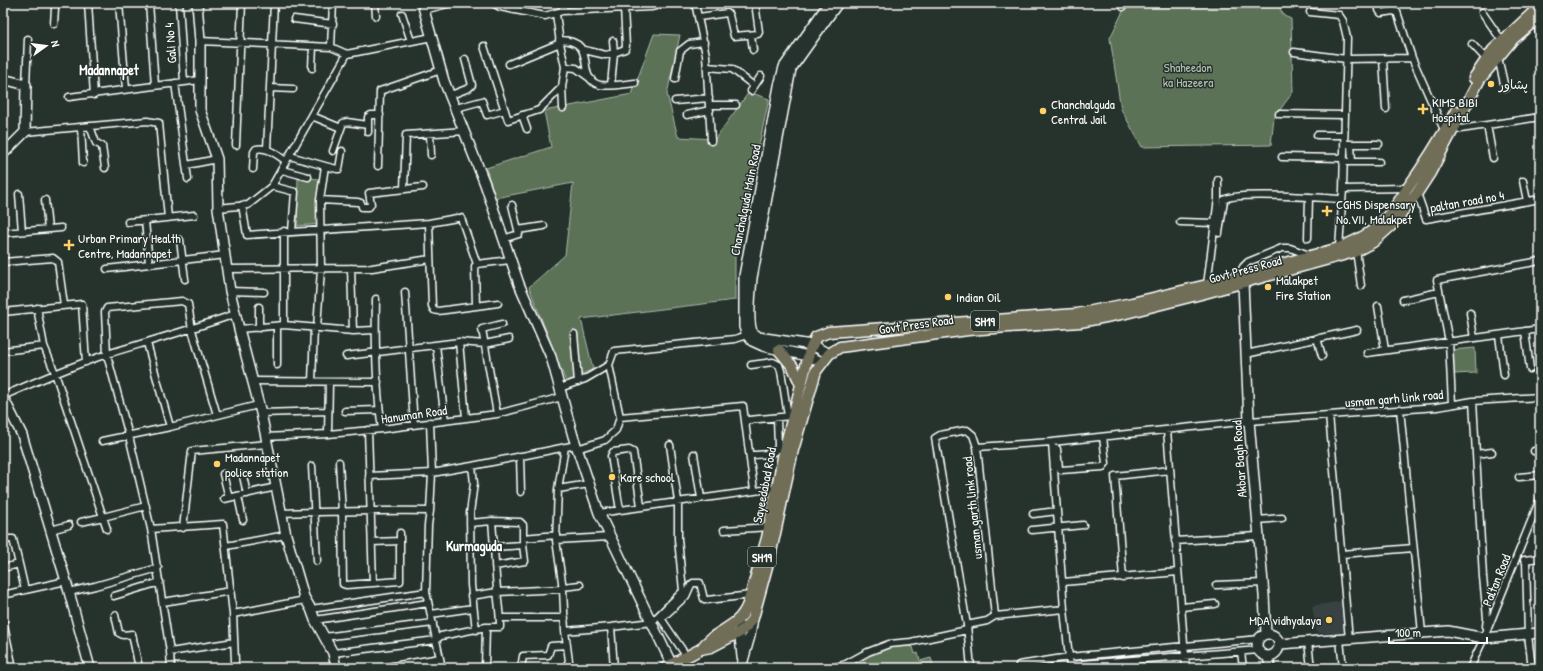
<svg xmlns="http://www.w3.org/2000/svg" width="1543" height="671" viewBox="0 0 1543 671" font-family="'Patrick Hand','Playpen Sans Arabic',sans-serif">
<style>
.built{fill:#384343}
.green{fill:#5b7257;stroke:#adb8ab}
.lines{fill:none;stroke-linecap:round;stroke-linejoin:round}
.street-casing{stroke:#fff;stroke-width:9}
.secondary-casing{stroke:#fff;stroke-width:12}
.primary-casing{stroke:#fff;stroke-width:13}
.street{stroke:#26332d;stroke-width:6}
.secondary{stroke:#26332d;stroke-width:9}
.primary{stroke:#716e59;stroke-width:10}
.poi-dot{fill:#ffd166;stroke:#26332d;stroke-width:1.5}
.labels{text-anchor:middle;dominant-baseline:central;stroke-width:3;stroke-linejoin:round;paint-order:stroke}
.shield{fill:#26332d;stroke:#bec2c0;stroke-width:1}
.shield-label{font-size:12px;font-weight:bold;fill:#fff}
.street-label{font-size:13px;fill:#fff;stroke:#26332d}
.park-label{font-size:13px;fill:#b5c0b3;stroke:#26332d}
.poi-label{font-size:13px;fill:#fff;stroke:#26332d;text-anchor:start}
.neighbourhood-label{font-size:14px;font-weight:bold;fill:#fff;stroke:#26332d}
</style>
<rect width="100%" height="100%" fill="#26332d"/>
<filter id="ink" filterUnits="userSpaceOnUse"><feTurbulence type="fractalNoise" baseFrequency=".025" numOctaves="2"/><feDisplacementMap in="SourceGraphic" scale="8" xChannelSelector="R" yChannelSelector="G"/><feConvolveMatrix kernelMatrix="1 2 1 2 8 2 1 2 1" color-interpolation-filters="sRGB"/></filter>
<g filter="url(#ink)">
<path class="built" d="M1343 601 1344 633H1317L1312 606Z"/>
<path class="green" d="M1127 3H1277L1284 16 1291 19 1293 92 1274 118 1271 145 1142 147 1121 109 1110 38Z
M654 34 680 35 667 94 678 137 715 139 749 92 769 99 735 256V300L581 319 593 369 566 382 529 287 565 255 573 183 495 198 486 168 551 147 544 111 632 94Z
M298 177 319 179V224L297 226Z
M1475 348 1476 373 1454 374 1451 350Z
M899 644 913 647 915 654 918 653 920 661 931 658 934 668H840L863 656Z"/>
<g class="lines">
<defs>
<path id="street" d="M53 3 55 8 54 24
M88 3 94 95
M119 3 126 89
M149 3 155 85
M179 3 184 82
M375 3 376 16
M493 3 500 7 545 16 562 11 651 7 668 3
M695 3 706 55 711 141
M1122 3 1123 7
M1380 3 1379 10 1381 13 1393 11 1397 12 1412 58 1445 132
M1529 3 1535 10
M424 10 451 3
M562 11 564 3
M1310 12 1339 15 1343 21 1347 38 1343 189 1339 248
M1482 12 1502 41
M402 14 411 41
M556 14 560 43 565 67 562 87 563 108
M699 17 727 13 729 15 734 36 758 34 759 32 755 3
M294 19 333 24
M1537 19 1540 41
M751 35 753 50
M559 40C601 40 573 78 600 85 609 87 626 84 635 83
M200 41 331 47 347 54
M1472 44 1486 59
M484 46 508 120 539 110 562 87
M331 47 333 3
M584 50 606 55 614 53 613 41
M1294 52 1346 59 1412 58
M1498 57 1505 88
M1383 59 1386 109
M509 64 560 43
M565 67 576 68 591 79
M707 67 732 69 754 86
M312 68 313 46
M675 79 680 51 689 44 704 42
M175 83 188 179
M26 85 28 39
M611 85 614 53 625 49 626 46 624 8
M270 88 293 89
M751 91 761 76
M451 95 469 88 472 85 465 59
M69 97 200 80
M675 101 709 98
M709 105H736
M456 108 482 101 487 115 505 110
M1279 114 1344 115
M522 115 527 129
M687 115 710 110
M312 116 341 128
M1487 125 1493 158
M90 126 96 143 102 146 105 168
M81 127 83 163
M1454 130 1540 117
M25 132 147 121 159 123 168 218
M368 132V117L371 115H380
M430 134 431 155
M1317 135H1344
M1344 144H1379
M1351 144 1352 162
M236 145 242 3
M267 149 274 3
M333 151 343 123 347 122 368 125
M290 156 325 166 320 200 321 269 317 328
M1282 157 1343 158
M1343 162H1379
M187 165 217 159
M325 166 337 169H339L342 151
M378 166 380 91 441 70
M253 169 254 152 256 149C267 146 277 155 286 161
M282 170 308 177
M1523 181 1527 201
M272 186 295 192 292 231
M404 189 406 135 465 131
M1343 189 1408 188
M1417 193 1426 219 1540 199
M19 194 22 231
M45 200 48 229
M320 200 358 202 361 203 362 207H369L371 204 369 193 423 187
M242 205 247 235 429 223 457 218H461L477 264
M218 208 248 205 272 186 347 54 432 37
M145 221 149 263
M128 222 194 215
M1180 222 1215 223
M429 223 432 306 434 310 438 311 476 306 475 266 477 264 510 260
M518 230 544 226
M284 231V325L353 331 375 330
M3 233 61 228
M1219 233 1224 200C1234 191 1323 198 1342 199
M1308 238 1309 197
M503 239 519 234 512 205
M180 240 185 279
M1356 250 1361 286
M3 262 53 258 58 262 64 305
M351 268 353 331
M107 269 225 255
M226 269 372 268 430 259
M1239 276 1243 267 1248 262 1282 248H1290L1309 255
M1207 285 1218 198V180
M230 291 264 292
M405 292 414 425
M376 299C375 343 376 387 382 429
M1403 300 1439 292
M476 306 498 303
M1378 306 1385 350
M37 308 44 346 55 373 103 517 146 506
M3 312 82 304 86 362
M1470 313 1474 338
M259 328V307
M239 329 284 325
M1525 331 1530 369
M574 334 578 382
M1499 335 1504 375
M1317 338 1322 356
M459 342 466 418
M147 343 170 427
M436 345 445 421
M3 351 44 346
M1367 353 1540 329
M1246 354 1357 330
M346 356 459 342 485 344 509 339
M277 365V326
M609 365 620 417
M751 365 773 362 779 365 781 371 788 416
M252 381 378 382
M312 382 314 328
M560 388 585 379 609 365 614 351 735 339 750 334
M3 396C37 381 72 366 107 354 150 341 193 329 235 314
M1473 401 1483 577 1487 618 1486 626 1488 630
M1452 404 1449 342 1437 280 1540 261
M1400 409 1422 633
M345 411 379 410
M261 413 328 411
M497 414 482 329 502 324
M1329 415 1349 639
M749 420 791 416
M430 422 432 473 430 511 428 525 426 592 442 668
M368 430 373 583
M1167 430 1186 668
M328 434 329 382
M265 437 328 434 382 429 497 414 562 397
M102 441 170 427 258 405
M1052 442 1064 609 1070 668
M565 447 558 489 556 540 563 589 565 631 569 661 565 668
M577 449 605 440 616 430 620 417 743 406 754 490
M1057 449 1059 468 1061 470 1103 467 1106 463 1103 437
M1534 451 1540 450
M694 454 701 498
M1476 454 1492 452
M753 455C761 454 774 456 778 447L777 418
M520 456 521 492
M1539 456 1540 461
M339 462 342 512 343 584 346 585 400 581V533
M312 466 317 561
M472 466 474 483 470 513 471 585 476 630
M223 474 229 498
M243 476 247 494
M369 476 432 473 472 466 576 445
M1519 477 1540 475
M558 489 589 484
M238 496 243 520
M224 499 276 487
M620 510 611 456 613 452 629 450 633 452 641 506
M281 513C331 512 380 510 430 511
M599 513 776 488
M1033 514 1057 511
M1257 520 1282 518
M81 522 103 517 107 529
M470 523 492 521
M183 528 192 451 267 444
M151 529 223 524 233 614 235 661
M51 530 69 525
M724 530 769 527
M1032 530 1083 525
M523 538 557 535
M3 540 9 539H13L19 564 3 568
M556 540 609 537
M1175 541 1258 536
M372 542 400 541
M226 546 286 535
M494 547 523 545
M1342 554 1413 548
M1524 560 1540 558
M1526 560 1528 635 1532 668
M1123 578 1115 476 1170 470
M1063 582 1178 572
M1216 585 1263 583
M562 587 580 585
M25 590 66 581
M69 592 95 586 158 568
M3 595 25 590 19 564
M114 596 160 582
M471 596 497 592 563 589
M163 602 231 591
M1181 607 1215 604
M311 609 426 592
M233 614 305 600
M431 614 473 608
M115 615 119 633 123 635 132 634 139 668
M995 616 977 447 1052 442 1249 421 1437 407 1473 401 1540 397
M500 618H565
M315 620 428 603
M3 621 13 668
M967 625 987 621 995 616 1064 609
M611 627 614 668
M565 631 611 627 652 622 683 591 678 539V501L670 445
M324 637 433 623
M1340 640 1343 668
M1308 642 1311 668
M170 652 234 642
M1241 652 1243 668
M333 653 436 640 441 636 486 627H500C500 614 498 602 497 589 495 567 494 544 492 521L520 522 523 525V545L525 561 495 566
M687 657 662 620V618L686 596 691 585 693 583H700L704 599 707 600 751 595
M1019 665 1069 657 1259 639
M1070 665 1259 650
M171 668 170 652 151 529 129 436 107 355 105 312 107 308 182 301 188 304 192 330 217 415
M381 668 440 658
M485 668 486 627
M521 668 523 656 548 655 551 646 567 645
M832 668 846 664 868 652 889 644 911 642 967 630
M971 668 967 625 935 438 940 435 967 430 973 435 977 447
M1470 668 1484 638 1540 499"/>
<path id="secondary" d="M197 3 200 41V110L217 159 218 208 230 291 239 329 261 413 286 535 304 597 311 609 315 620 333 653 336 668
M422 3 444 81 485 184 519 284 551 357 573 436 599 513 672 665
M3 79 26 85 25 132 3 154
M1243 283 1249 421 1264 595 1266 634
M829 354 812 345 758 337C757 335 755 334 753 333 747 324 751 290 752 278L791 69 838 3
M822 362 808 356 763 346 752 341 747 335 744 327V276L779 86 784 67 829 3
M3 397 22 435 66 581 90 668
M739 626 742 657
M1257 645a11 11 0 1 1 22 0a11 11 0 1 1-22 0Z
M1280 644 1448 631 1484 638 1540 633
M1268 656 1270 668
M741 668 750 636 753 618"/>
<path id="primary" d="M1474 78 1493 50 1540 6
M779 350 793 367 801 385
M701 649C716 628 738 630 748 604L767 538 785 447 810 350 816 337 829 332 1077 314 1132 303 1207 285 1339 248C1355 241 1369 235 1381 223 1392 213 1399 201 1407 189 1425 164 1441 138 1456 111
M665 668 701 649 711 647 740 632 746 627 753 618 771 552 793 450 816 371 829 354 840 347 968 330 1080 322 1126 313 1205 293 1354 252 1373 242 1392 225 1417 193 1430 173 1480 79 1513 39 1540 16"/>
</defs>
<use href="#street" class="street-casing"/>
<use href="#secondary" class="secondary-casing"/>
<use href="#primary" class="primary-casing"/>
<use href="#street" class="street"/>
<use href="#secondary" class="secondary"/>
<use href="#primary" class="primary"/>
</g>
</g>
<g class="poi-dot">
<circle cx="1491" cy="84" r="4"/>
<path d="M1421 103h4v4h4v4h-4v4h-4v-4h-4v-4h4z"/>
<circle cx="1043" cy="111" r="4"/>
<path d="M1325 205h4v4h4v4h-4v4h-4v-4h-4v-4h4z"/>
<path d="M67 239h4v4h4v4h-4v4h-4v-4h-4v-4h4z"/>
<circle cx="1268" cy="287" r="4"/>
<circle cx="948" cy="297" r="4"/>
<circle cx="217" cy="464" r="4"/>
<circle cx="612" cy="477" r="4"/>
<circle cx="1329" cy="620" r="4"/>
</g>
<g class="labels">
<g class="shield">
<rect x="971" y="311" width="28" height="20" rx="3"/>
<rect x="748" y="547" width="28" height="20" rx="3"/>
</g>
<g class="shield-label">
<text x="985" y="321">SH19</text>
<text x="762" y="557">SH19</text>
</g>
<g class="street-label">
<text transform="translate(170 43) rotate(-94)">Gali No 4</text>
<text transform="translate(745 200) rotate(-79)">Chanchalguda Main Road</text>
<text transform="translate(1467 201) rotate(-10)">paltan road no 4</text>
<text transform="translate(1245 269) rotate(-15)">Govt Press Road</text>
<text transform="translate(916 324) rotate(-8)">Govt Press Road</text>
<text transform="translate(1394 398) rotate(-5)">usman garh link road</text>
<text transform="translate(414 414) rotate(-8)">Hanuman Road</text>
<text transform="translate(1239 459) rotate(-94)">Akbar Bagh Road</text>
<text transform="translate(764 485) rotate(-79)">Sayeedabad Road</text>
<text transform="translate(972 508) rotate(-96)">usman garth link road</text>
<text transform="translate(1496 580) rotate(-68)">Paltan Road</text>
</g>
<g class="park-label">
<text x="1188" y="67">Shaheedon<tspan x="1188" dy="15">ka Hazeera</tspan></text>
</g>
<g class="poi-label">
<text x="1499" y="84">پشاور</text>
<text x="1432" y="102">KIMS BIBI<tspan x="1432" dy="15">Hospital</tspan></text>
<text x="1051" y="104">Chanchalguda<tspan x="1051" dy="15">Central Jail</tspan></text>
<text x="1336" y="204">CGHS Dispensary<tspan x="1336" dy="15">No.VII, Malakpet</tspan></text>
<text x="78" y="238">Urban Primary Health<tspan x="78" dy="15">Centre, Madannapet</tspan></text>
<text x="1276" y="280">Malakpet<tspan x="1276" dy="15">Fire Station</tspan></text>
<text x="956" y="297">Indian Oil</text>
<text x="225" y="457">Madannapet<tspan x="225" dy="15">police station</tspan></text>
<text x="620" y="477">Kare school</text>
<text x="1321" y="620" text-anchor="end">MDA vidhyalaya</text>
</g>
<g class="neighbourhood-label">
<text x="109" y="69">Madannapet</text>
<text x="474" y="545">Kurmaguda</text>
</g>
</g>
<rect width="1543" height="671" fill="none" stroke="#26332d" stroke-width="16"/>
<rect x="8" y="8" width="1527" height="655" fill="none" stroke="#fff" stroke-width="1.5" filter="url(#ink)"/>
<g transform="translate(46 46) rotate(76)" stroke="#26332d" stroke-width="3" paint-order="stroke">
<path d="M0-3L7 15L0 10L-7 15Z" fill="#ffffff"/>
<text y="-6" font-size="11" font-weight="bold" text-anchor="middle" fill="#ffffff">N</text>
</g>
<path d="M1389 637v6h98v-6" fill="none" stroke="#ffffff" stroke-width="2"/>
<text x="1395" y="637" font-size="12" fill="#ffffff" stroke="#26332d" stroke-width="3" paint-order="stroke">100 m</text>
</svg>
